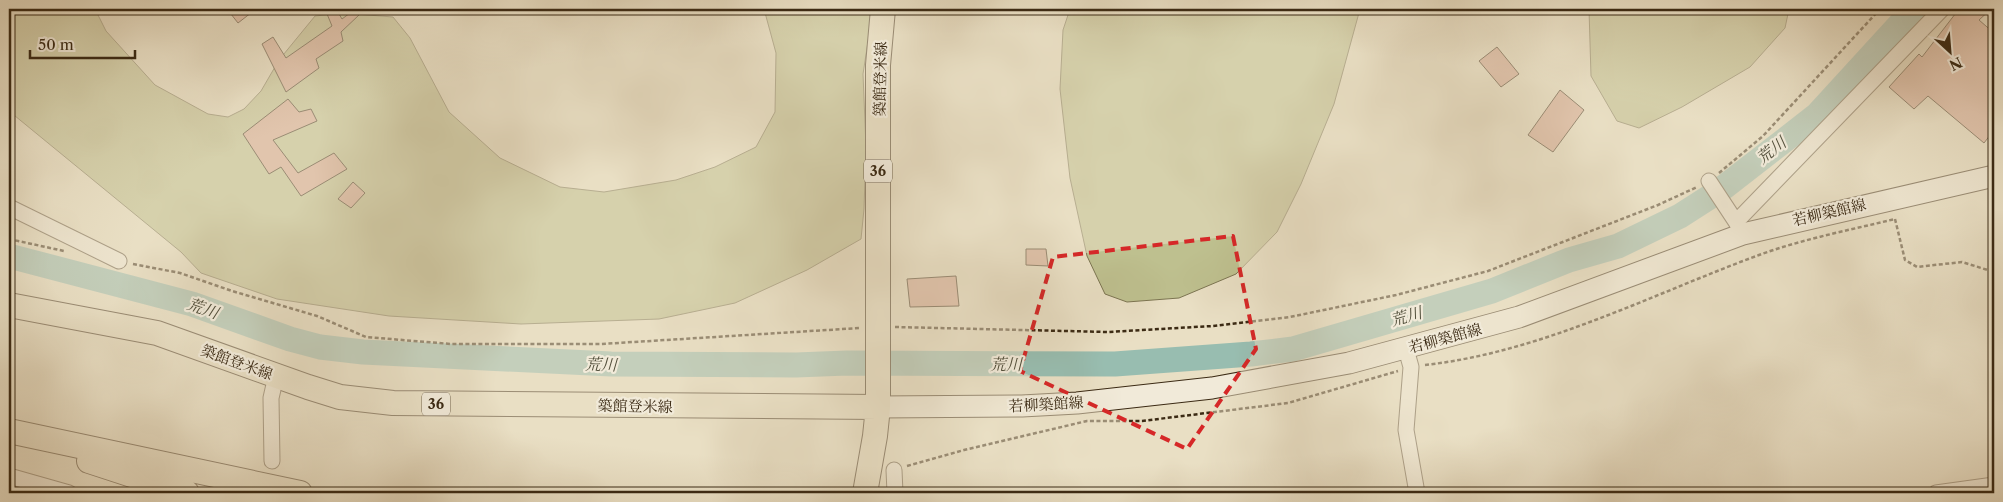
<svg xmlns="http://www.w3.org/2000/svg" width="2003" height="502" viewBox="0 0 2003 502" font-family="'Libre Caslon Text','Noto Serif JP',serif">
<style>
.green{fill:#bec08f;stroke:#7c7552}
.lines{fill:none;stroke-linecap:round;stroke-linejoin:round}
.river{stroke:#98bdb0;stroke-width:25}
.building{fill:#d8a690;stroke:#3b2a14}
.minor-casing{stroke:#665740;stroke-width:17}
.secondary-casing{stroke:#3b2a14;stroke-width:23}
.primary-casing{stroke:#3b2a14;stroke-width:26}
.path{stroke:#3b2a14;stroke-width:2.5;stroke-dasharray:4 2.5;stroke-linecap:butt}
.minor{stroke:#f1ead9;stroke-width:15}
.secondary{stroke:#f1ead9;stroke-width:21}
.primary{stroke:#e9dfc4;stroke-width:24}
.marked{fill:none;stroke:#d62828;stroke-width:4;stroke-dasharray:10 6;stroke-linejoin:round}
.labels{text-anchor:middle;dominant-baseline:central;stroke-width:4.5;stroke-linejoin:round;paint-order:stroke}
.shield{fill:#f1ead9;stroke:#72644f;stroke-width:1}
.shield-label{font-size:14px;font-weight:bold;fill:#3b2a14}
.street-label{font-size:15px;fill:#3b2a14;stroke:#f1ead9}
.water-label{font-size:16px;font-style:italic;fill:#524f3b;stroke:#f1ead9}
</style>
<rect width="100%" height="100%" fill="#e9dfc4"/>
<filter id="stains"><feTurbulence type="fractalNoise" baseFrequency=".004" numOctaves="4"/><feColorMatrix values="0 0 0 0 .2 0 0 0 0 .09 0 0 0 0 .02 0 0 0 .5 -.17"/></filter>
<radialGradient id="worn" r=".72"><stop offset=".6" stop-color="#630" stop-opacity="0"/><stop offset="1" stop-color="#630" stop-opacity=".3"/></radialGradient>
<path class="green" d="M9 9H95L106 31 155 85 208 114 228 117 244 109 261 91 279 60 315 16 343 13 393 17 410 38 449 112 500 158 560 187 604 192 676 180 715 167 756 147 775 112 776 53 764 9H873L863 74 866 147 864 209 861 239 807 270 735 303 659 319 521 324 389 316 277 299 201 273 181 252 9 111Z
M1070 9H1360L1334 104 1301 184 1277 232 1236 274 1179 298 1127 302 1105 294 1087 256 1070 178 1060 89 1063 30Z
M1589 9H1789L1785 28 1750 67 1682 107 1639 128 1617 121 1591 76Z"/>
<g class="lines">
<path class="river" d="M9 256 192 304 290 339 320 347 363 352 611 364 796 365 847 363 1115 364 1251 354 1293 349 1492 291 1569 260 1618 246 1680 216 1719 191 1817 115 1914 9"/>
</g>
<path class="building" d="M227 9H256L238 23Z
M325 9H336L342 19 354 10 359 15 341 32 343 41 316 59 319 68 286 92 262 44 273 37 286 58 332 26Z
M1959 9H1991L1979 20 1994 33V130L1984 143 1928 96 1914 109 1889 87 1919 54 1922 57Z
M1497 47 1519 74 1501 87 1479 61Z
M1560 90 1584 110 1553 152 1528 135Z
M288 99 299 112 311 109 317 121 273 140 298 173 334 153 347 169 301 196 281 167 269 174 243 134Z
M353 182 365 193 351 208 338 199Z
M1026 249H1046L1048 266 1026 265Z
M956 276 959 306 910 307 907 279Z"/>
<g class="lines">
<defs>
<path id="minor" d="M1709 181 1736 222
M9 207 119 261
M1743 234 1736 222 1942 9
M1406 349 1411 367 1406 430 1417 493
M272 461 271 398 276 376
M894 470 895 493
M9 476 69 493
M1936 493 1994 485"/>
<path id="secondary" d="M878 407 1022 406 1077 403 1212 388 1349 363 1519 317 1743 234 1994 176"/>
<path id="primary" d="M9 305 157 333 308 387 340 397 393 403 878 407
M9 431 300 493
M89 461 187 493
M865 493 875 436 878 407V65L883 9"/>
</defs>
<use href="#minor" class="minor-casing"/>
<use href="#secondary" class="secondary-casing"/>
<use href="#primary" class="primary-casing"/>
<path class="path" d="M1719 173 1763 136 1880 9
M1895 219 1905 260 1917 267 1962 262 1994 272
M9 239 64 251
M133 264 180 273 232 291 317 316 366 337 451 344H601L860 328
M895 327 1108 332 1213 326 1290 317 1396 295 1488 271 1658 205 1697 187
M1425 365C1542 352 1650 295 1759 255 1803 239 1850 230 1895 219
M907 466 964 450 1087 421H1142L1288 403 1398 371"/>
<use href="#minor" class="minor"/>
<use href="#secondary" class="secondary"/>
<use href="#primary" class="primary"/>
</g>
<path d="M0 0H2003V502H0ZM1233 236 1256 349 1187 449 1020 371 1053 257Z" fill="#e9dfc4" fill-opacity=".55" fill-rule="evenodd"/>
<path class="marked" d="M1233 236 1256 349 1187 449 1020 371 1053 257Z"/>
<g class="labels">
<g class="shield">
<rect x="864" y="159.5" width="28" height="23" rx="4"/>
<rect x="422" y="392.5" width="28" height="23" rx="4"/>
</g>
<g class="shield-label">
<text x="878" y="171">36</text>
<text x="436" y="404">36</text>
</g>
<g class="street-label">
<text transform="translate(880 79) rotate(-89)">築館登米線</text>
<text transform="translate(1829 212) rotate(-13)">若柳築館線</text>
<text transform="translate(1445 338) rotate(-15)">若柳築館線</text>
<text transform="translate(237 362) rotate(20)">築館登米線</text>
<text transform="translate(1046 404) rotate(-3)">若柳築館線</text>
<text transform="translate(635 406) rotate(1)">築館登米線</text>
</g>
<g class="water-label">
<text transform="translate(1771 150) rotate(-38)">荒川</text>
<text transform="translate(203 308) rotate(19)">荒川</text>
<text transform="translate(1406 316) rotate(-16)">荒川</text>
<text transform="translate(601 364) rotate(2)">荒川</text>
<text x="1006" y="364">荒川</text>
</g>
</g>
<rect width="2003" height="502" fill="none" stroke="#e9dfc4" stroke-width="30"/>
<rect x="10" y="10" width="1983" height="482" fill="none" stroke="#3b2a14" stroke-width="2.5"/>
<rect x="15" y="15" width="1973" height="472" fill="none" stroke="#3b2a14"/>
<g transform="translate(1950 52) rotate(154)" stroke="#f1ead9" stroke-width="4" paint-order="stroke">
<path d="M0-4L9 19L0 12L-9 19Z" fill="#3b2a14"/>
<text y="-8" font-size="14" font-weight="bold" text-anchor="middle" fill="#3b2a14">N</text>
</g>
<path d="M30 50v8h105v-8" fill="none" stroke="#3b2a14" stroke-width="2.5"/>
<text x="38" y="50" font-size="15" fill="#3b2a14" stroke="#f1ead9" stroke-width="4" paint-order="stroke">50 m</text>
<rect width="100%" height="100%" filter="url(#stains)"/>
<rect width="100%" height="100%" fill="url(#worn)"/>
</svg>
